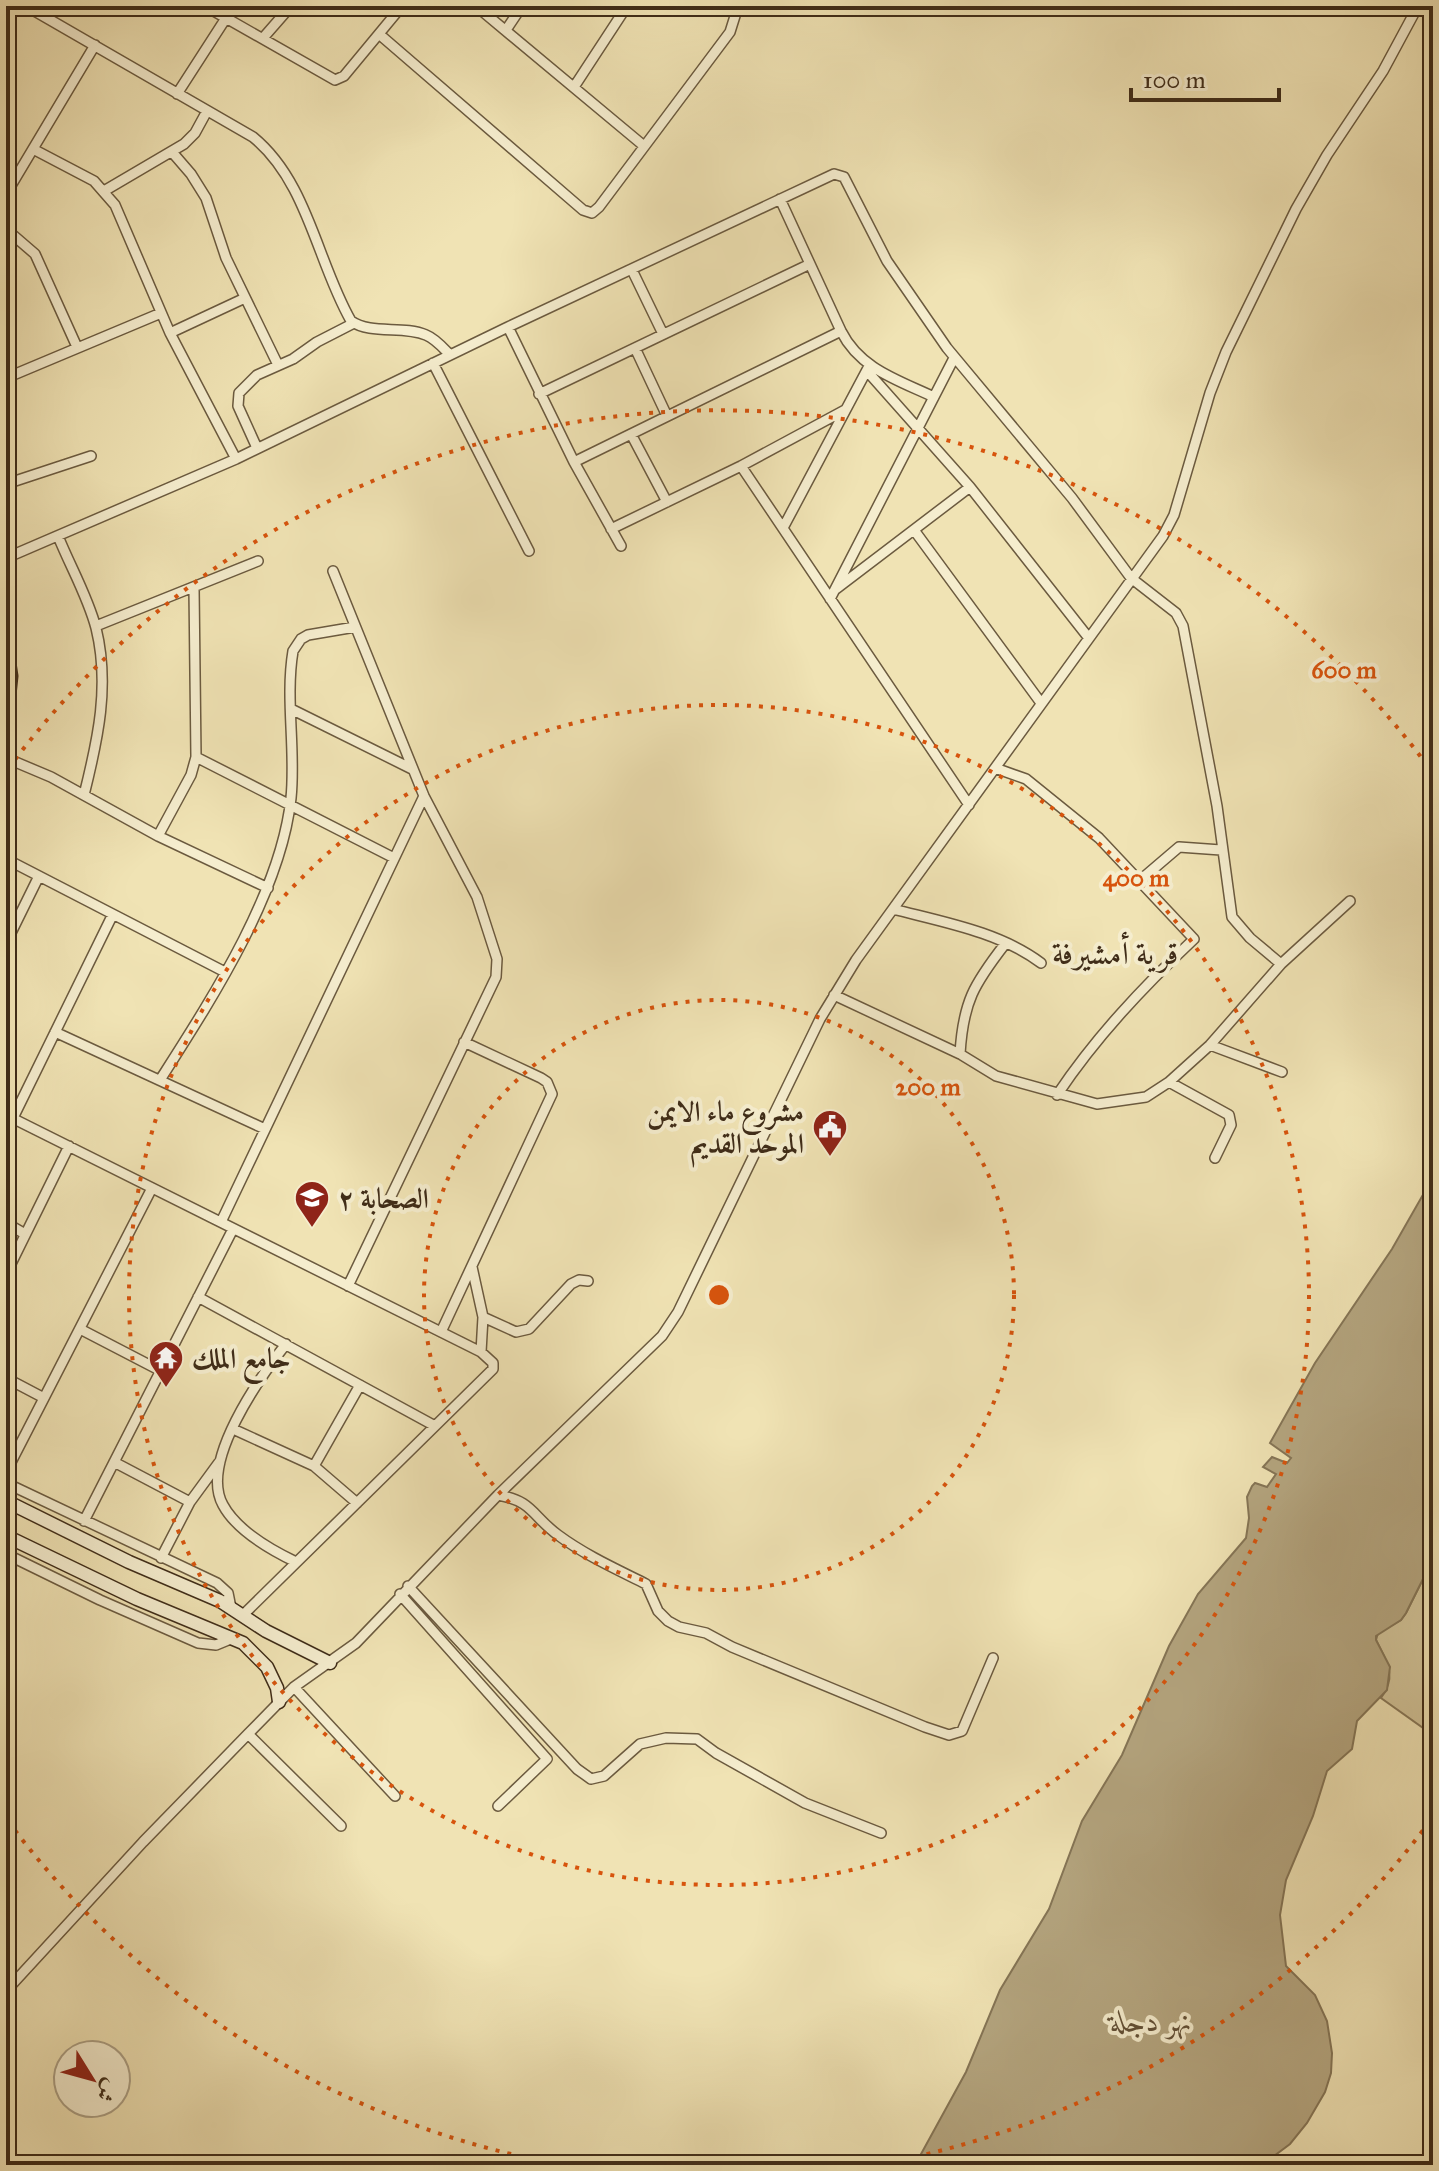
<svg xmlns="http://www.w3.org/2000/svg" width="1439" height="2171" viewBox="0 0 1439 2171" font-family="'IM FELL Great Primer',Amiri,serif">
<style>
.green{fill:#d2c499;stroke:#887858;stroke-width:2}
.water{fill:#b4a57f;stroke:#857556;stroke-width:2}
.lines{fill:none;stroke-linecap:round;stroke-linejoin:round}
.street-casing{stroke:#6b5a3f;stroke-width:12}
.secondary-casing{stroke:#3f2c18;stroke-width:15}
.street{stroke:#f5edce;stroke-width:9}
.secondary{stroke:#f5edce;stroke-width:12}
.ring{fill:none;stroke:#d7540d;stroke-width:4;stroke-dasharray:4 8}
.labels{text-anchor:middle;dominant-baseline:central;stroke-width:8;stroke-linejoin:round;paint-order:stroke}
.poi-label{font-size:28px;font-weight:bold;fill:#3f2c18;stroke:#f5edce;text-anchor:start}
.water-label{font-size:30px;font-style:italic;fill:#625037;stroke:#f5edce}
.quarter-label{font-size:32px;fill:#3f2c18;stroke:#f5edce}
.centre{fill:#d7540d;stroke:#f5edce;stroke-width:4}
.ring-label{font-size:24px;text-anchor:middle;font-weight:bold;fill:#d7540d;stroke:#f5edce;stroke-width:8;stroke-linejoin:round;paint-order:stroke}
</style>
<rect width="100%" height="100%" fill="#f0e3b4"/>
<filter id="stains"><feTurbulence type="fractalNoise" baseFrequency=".0025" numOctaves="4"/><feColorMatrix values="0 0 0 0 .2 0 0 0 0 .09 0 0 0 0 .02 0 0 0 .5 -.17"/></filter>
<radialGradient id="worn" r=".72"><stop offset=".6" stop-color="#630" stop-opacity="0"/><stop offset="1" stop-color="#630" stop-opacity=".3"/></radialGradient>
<path class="green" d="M1433 1559V1735L1381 1698C1398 1675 1386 1661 1376 1640L1378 1633 1401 1620 1406 1613Z"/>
<path class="water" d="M1433 1075V1559L1406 1613 1401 1620 1376 1636V1640L1390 1667 1387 1690 1357 1721 1352 1749 1327 1771 1313 1816 1286 1880 1280 1915 1286 1966 1315 1995 1327 2021 1332 2053 1331 2073 1325 2092 1307 2123 1290 2144 1262 2165H915L966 2072 1000 1990 1049 1909 1082 1821 1122 1755 1169 1646 1198 1594 1246 1538 1249 1518 1247 1497 1252 1486 1255 1483 1267 1487 1276 1474 1263 1467 1272 1457 1287 1463 1291 1458 1270 1443 1315 1363 1392 1249 1424 1193 1431 1152Z"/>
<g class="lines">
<defs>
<path id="street" d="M26 6 253 137C308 182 317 262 351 321 371 335 403 325 426 335 436 339 443 348 450 355
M205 6 335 80 344 76 402 6
M476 6 644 146
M6 19 14 6
M506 30 522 6
M379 34 583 210 592 213 599 207 730 32 735 16 734 6
M263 38 291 6
M574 87 627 6
M177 94 226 18
M33 149 94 181 115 205 170 333 236 459
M172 152 191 174 206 198 226 258 278 365
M104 191 184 144 195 133 207 111
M6 194 95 45
M780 199 841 331C860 369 898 380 934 397
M6 229 35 254 77 347
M632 270 663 334
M508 327 574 462 621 546
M170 333 245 298
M635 348 667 416
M433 363 529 551
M867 371 970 487 1088 637
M6 378 161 313
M539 394 810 264
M631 434 667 502
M257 448 238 406 239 393 257 375 293 359 317 342 354 323
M574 462 841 331
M741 466 969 805
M6 484 91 456
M783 528 869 366
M611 529 741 466 845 410
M914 530 1041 703
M58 536C70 566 88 597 96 628 110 685 98 739 84 795
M6 558 236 459 508 327 834 174 844 177 887 261 947 348 1072 498 1131 578 1176 613 1183 626 1217 806 1232 917 1250 938 1281 964 1210 1045 1169 1082 1146 1097 1097 1104 996 1076 960 1054 834 995
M333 571 424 796 477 897 497 959 496 977 348 1286
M836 589 970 487
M830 599 954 358
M96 626 258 561
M291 709 412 769
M196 757 394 858
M6 758 51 777 158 836 268 888
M995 768 1026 779 1099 838 1194 939C1142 988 1096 1037 1057 1095
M158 836 191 775 196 757 194 588
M6 859 225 972
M1138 882 1179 847 1221 850
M893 909C943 922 1000 932 1041 963
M6 943 38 878
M1281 964 1350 901
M55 1032 265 1129
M1210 1045 1282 1072
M960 1054C963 1002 974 984 1005 944
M160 1080C211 1000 281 893 291 798 296 750 285 699 293 651L301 639 308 635 355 627
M1169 1082 1229 1115 1231 1125 1215 1158
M6 1115 481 1352 493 1363V1369L243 1615
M13 1118 112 916
M221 1222 424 796
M6 1223 25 1234
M472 1267 483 1317 481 1352
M6 1274 69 1146
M198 1297 435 1426
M483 1317 516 1332 529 1329 571 1284 579 1280 588 1281
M80 1329 161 1371
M441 1332 552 1094 547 1082 541 1078 464 1042
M286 1344C260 1377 199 1462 223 1505 237 1531 271 1550 296 1562
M6 1378 44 1398
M233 1429 314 1466 357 1503
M114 1462 190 1502 220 1461
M314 1466 360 1385
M6 1472 152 1188
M6 1483 217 1583 228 1593 231 1608
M498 1495 662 1336 678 1312 820 1019 856 960 1163 536 1174 515 1210 393 1226 352 1296 209 1327 155 1383 71 1418 6
M84 1521 233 1229
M6 1554 100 1600 198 1643 216 1645 233 1638
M161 1558 190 1502
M408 1586 577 1769 591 1779 604 1776 640 1744 666 1738 697 1739 716 1753 805 1803 881 1833
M400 1594 547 1759 498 1806
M294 1687 395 1796
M248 1734 341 1826
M6 1991 143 1842 248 1734 294 1687 356 1643 498 1495C533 1501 532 1516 558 1535 585 1555 616 1569 646 1584L658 1611 668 1621 679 1627 706 1633 732 1647 925 1727 949 1735 962 1731 993 1658"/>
<path id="secondary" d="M6 643 11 676 6 724
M6 1501 129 1562 220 1601 266 1631 330 1663
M6 1536 137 1599 243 1643 267 1667 277 1688 279 1702"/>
</defs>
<use href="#street" class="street-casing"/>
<use href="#secondary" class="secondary-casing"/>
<use href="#street" class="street"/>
<use href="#secondary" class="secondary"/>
</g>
<g class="ring">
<circle cx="719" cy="1295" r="295"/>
<circle cx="719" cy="1295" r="590"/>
<path d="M1430 1821A884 884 0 0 1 880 2164M558 2164A884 884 0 0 1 8 1821M8 769A884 884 0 0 1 1430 769"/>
</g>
<defs>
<symbol id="civic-pin" viewBox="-11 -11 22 30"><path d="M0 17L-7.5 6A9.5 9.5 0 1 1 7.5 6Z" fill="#8f2418" stroke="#f5edce"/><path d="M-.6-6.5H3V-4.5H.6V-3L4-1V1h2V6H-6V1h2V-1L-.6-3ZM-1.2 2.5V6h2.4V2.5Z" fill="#fff"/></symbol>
<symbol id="school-pin" viewBox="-11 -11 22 30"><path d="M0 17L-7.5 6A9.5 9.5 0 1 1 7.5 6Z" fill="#8f2418" stroke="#f5edce"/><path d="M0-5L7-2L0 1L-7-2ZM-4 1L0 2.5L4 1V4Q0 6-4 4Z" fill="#fff"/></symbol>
<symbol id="temple-pin" viewBox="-11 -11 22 30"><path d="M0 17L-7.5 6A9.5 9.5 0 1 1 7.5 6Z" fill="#8f2418" stroke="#f5edce"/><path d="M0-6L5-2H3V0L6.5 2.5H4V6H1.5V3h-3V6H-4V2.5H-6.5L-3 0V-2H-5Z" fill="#fff"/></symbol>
</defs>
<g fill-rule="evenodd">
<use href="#civic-pin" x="810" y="1107" width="40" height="54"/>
<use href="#school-pin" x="292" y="1178" width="40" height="54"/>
<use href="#temple-pin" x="146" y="1338" width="40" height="54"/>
</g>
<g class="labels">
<g class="poi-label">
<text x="804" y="1111" text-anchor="end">مشروع ماء الايمن<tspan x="804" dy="32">الموحد القديم</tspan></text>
<text x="338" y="1198">الصحابة ٢</text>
<text x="192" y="1358">جامع الملك</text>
</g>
<g class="water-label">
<text x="1151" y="2021">نهر دجلة</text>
</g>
<g class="quarter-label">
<text x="1115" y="953">قرية أمشيرفة</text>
</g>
</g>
<circle cx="719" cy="1295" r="12" class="centre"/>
<g class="ring-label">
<text x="1344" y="678">600 m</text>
<text x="1136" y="886">400 m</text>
<text x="928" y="1095">200 m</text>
</g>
<rect width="1439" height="2171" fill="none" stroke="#f0e3b4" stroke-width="32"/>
<rect x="8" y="8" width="1423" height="2155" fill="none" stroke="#3f2c18" stroke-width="4"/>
<rect x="16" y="16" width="1407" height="2139" fill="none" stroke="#3f2c18" stroke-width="2"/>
<g transform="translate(92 2079) rotate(127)"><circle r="38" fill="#f5edce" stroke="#aca085" stroke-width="2"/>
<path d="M0-6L14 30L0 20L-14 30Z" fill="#8f2418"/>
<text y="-12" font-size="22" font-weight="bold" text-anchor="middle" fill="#3f2c18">ش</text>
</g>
<path d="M1131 88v12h148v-12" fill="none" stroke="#3f2c18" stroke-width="4"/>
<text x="1143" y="88" font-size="24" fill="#3f2c18" stroke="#f5edce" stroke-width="6" paint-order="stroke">100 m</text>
<rect width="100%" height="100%" filter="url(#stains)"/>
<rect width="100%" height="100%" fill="url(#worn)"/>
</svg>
